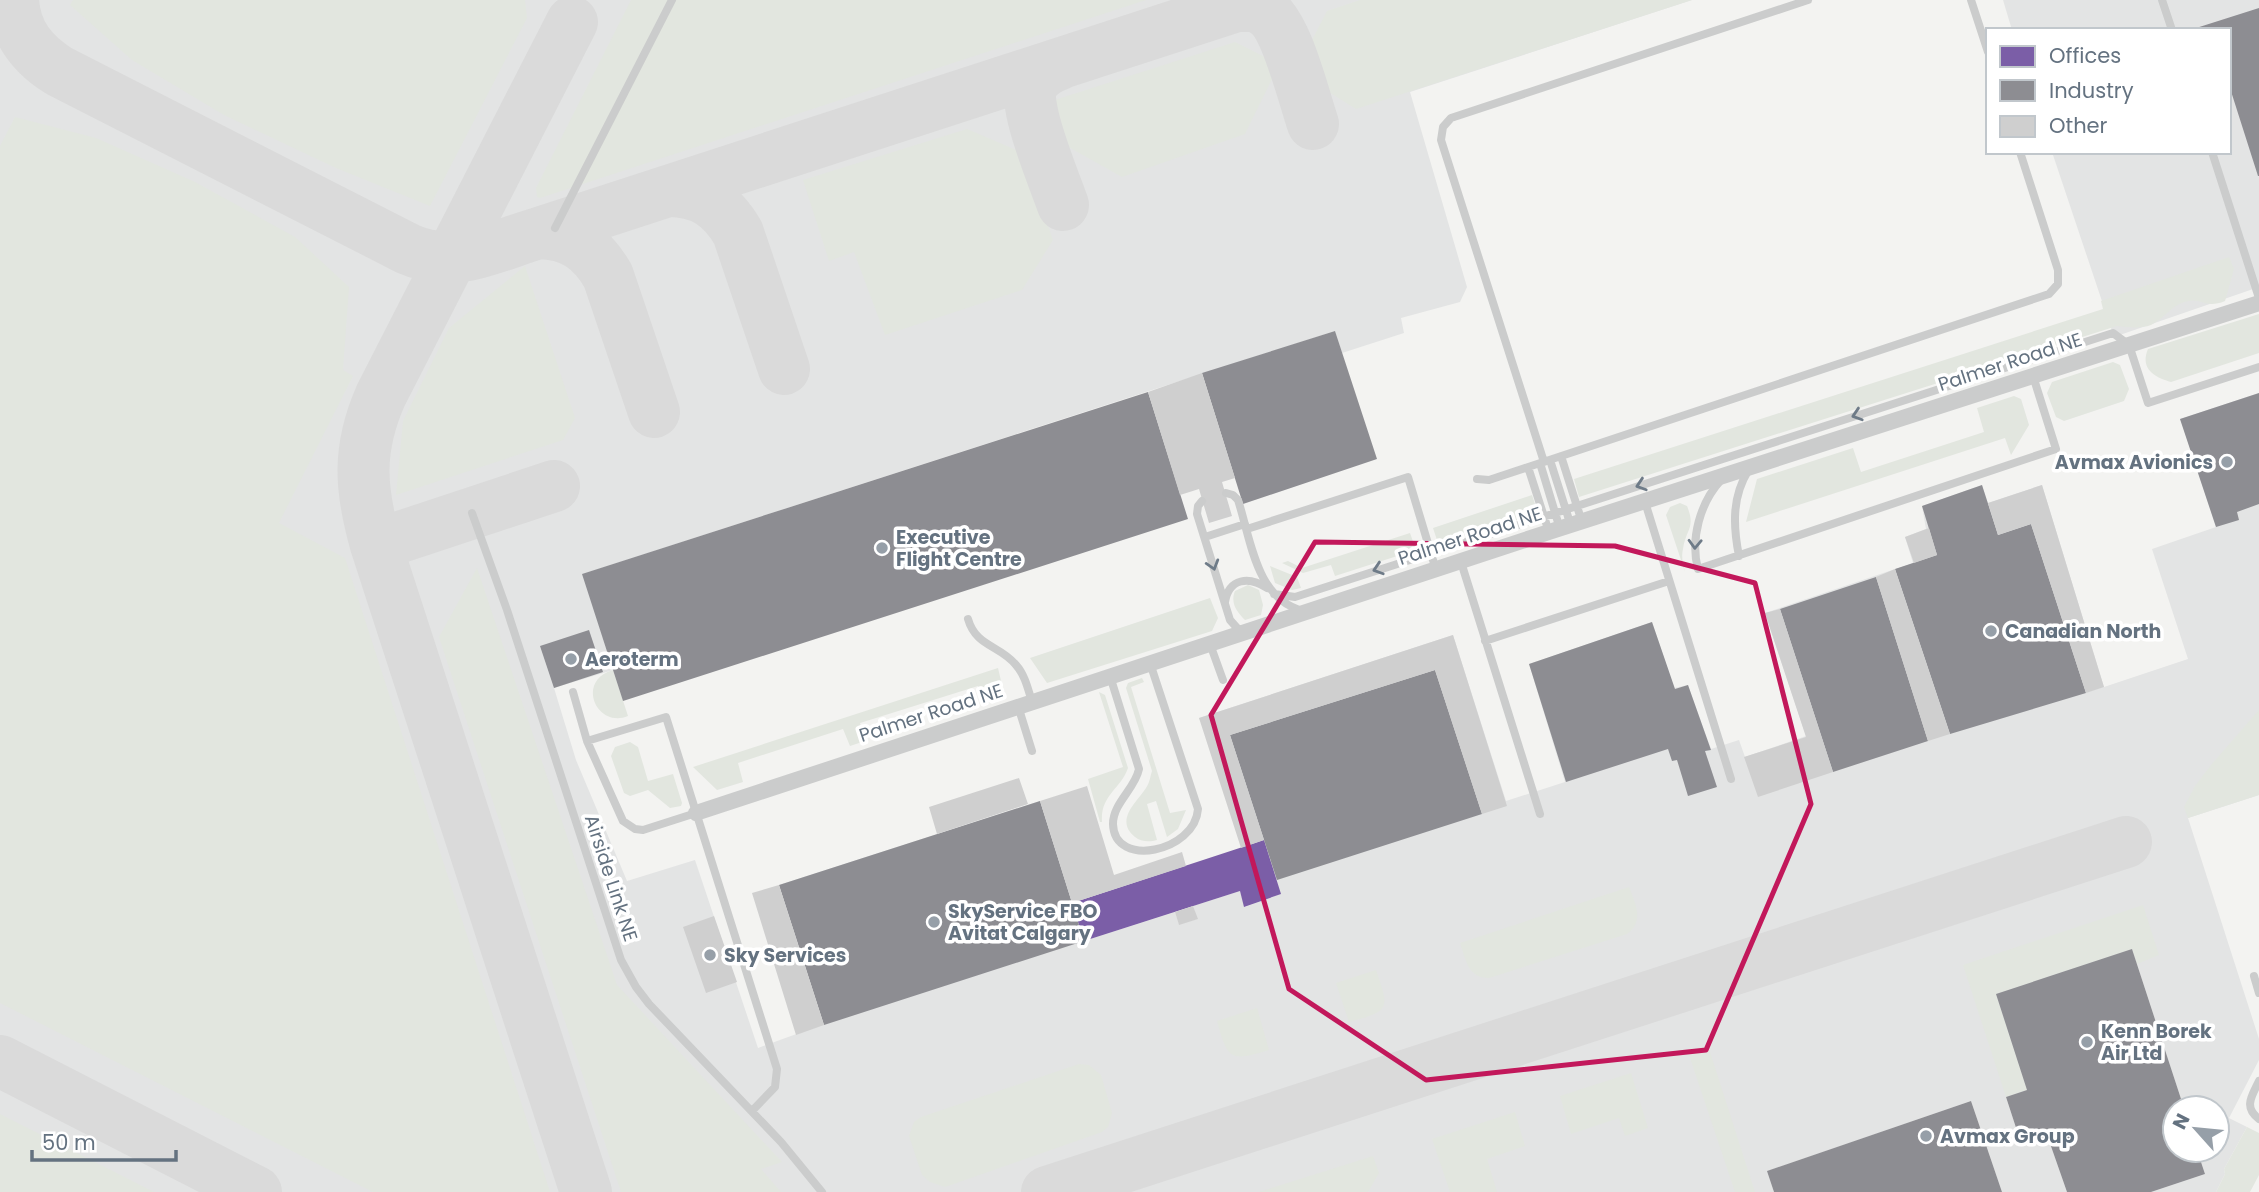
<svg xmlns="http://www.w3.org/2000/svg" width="2259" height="1192" viewBox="0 0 2259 1192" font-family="Poppins,sans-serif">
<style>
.built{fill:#e3e4e4}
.green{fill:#e2e6df}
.offices{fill:#7b5ea7}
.industry{fill:#8d8d92}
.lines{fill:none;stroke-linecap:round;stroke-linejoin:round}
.taxiway{stroke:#dadada;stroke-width:52}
.building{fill:#cfcfcf}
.service{stroke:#cbcccc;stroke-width:8}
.minor{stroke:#cbcccc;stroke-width:16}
.oneway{stroke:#6e7b88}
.marked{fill:none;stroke:#c2185b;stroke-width:5;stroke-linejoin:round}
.poi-dot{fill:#969fa8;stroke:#fff;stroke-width:2.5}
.labels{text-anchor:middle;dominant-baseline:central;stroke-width:7;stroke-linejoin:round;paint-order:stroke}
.street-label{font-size:19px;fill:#647280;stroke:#fff}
.poi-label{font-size:19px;font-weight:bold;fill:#647280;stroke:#fff;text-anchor:start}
</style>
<rect width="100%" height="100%" fill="#f3f3f1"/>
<path class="built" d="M0 0H1692L1410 92 1467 287 1460 302 1401 318 1404 333 1342 353 1335 331 583 574 613 670 554 688 576 760 627 881 695 860 758 1048 824 1024 779 885 1040 801 1084 941 1175 912 1179 924 1197 919 1193 906 1240 891 1245 907 1280 894 1199 718 1453 635 1506 801 1565 782 1529 664 1652 622 1674 688 1688 685 1711 749 1739 740 1745 757 1806 736 1765 613 1913 563 1905 537 1926 529 1922 506 1982 485 1988 503 2042 485 2104 687 2188 659 2152 549 2216 527 2180 419 2259 393V795L2188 818 2259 1039V1060L2229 1118 2247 1127 2224 1169 2225 1174 2216 1192H2151L2205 1174 2197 1150H2217V1108H2184L2132 949 2027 1090 2006 1097 2020 1140 2046 1132 2067 1192H2002L1971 1101 1768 1171 1774 1192H0Z
M2003 0H2259V287L2114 337 2052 152H2229V30H2012Z"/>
<path class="green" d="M73 0H525L527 18 430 206 336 168 224 115 132 60 70 5Z
M631 0H1146L540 198 537 197 536 188Z
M1360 0H1692L1356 109 1324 89 1310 44 1327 11Z
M1235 42 1267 58 1273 77 1245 134 1122 177 1065 145 1052 101Z
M15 117 96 138 195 182 295 237 349 287 343 370 353 376 279 523 345 558 550 1192H373L0 1003V146Z
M967 129 1023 153 1053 240 1022 290 885 335 854 252 829 261 803 180Z
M2229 257 2234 269 2225 301C2206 309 2202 298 2188 301 2172 304 2164 319 2151 325 2140 329 2128 327 2117 326L1579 497 1574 479 2103 309 2101 301Z
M525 266 575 418 563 440 396 495 403 421 449 328Z
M2259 314V353L2171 382C2153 377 2140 368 2148 349Z
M2113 362 2120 365 2129 389 2124 401 2064 421 2056 417 2047 393 2052 382Z
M2014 396 2021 399 2029 425 2011 455 2005 438 1746 522 1757 479 1853 448 1861 472 1984 432 1977 408Z
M1532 495 1538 513 1439 546 1433 528Z
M1680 503 1687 506C1696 528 1686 529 1683 549 1681 557 1683 564 1685 572L1666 515 1670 507Z
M1410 533 1416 550 1335 576 1331 565 1303 573 1282 563 1288 561 1302 568Z
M1270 566 1297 577 1301 588 1292 590 1275 583Z
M477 568 617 985 782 1162 761 1169 781 1192H621L439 637Z
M1248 585 1259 590 1263 605 1261 615 1245 620C1237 612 1230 603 1235 591Z
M1210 598 1218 618 1212 631 1047 683 1030 658Z
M998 668 1005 698 985 704 978 686 860 723 865 741 850 746 843 729 738 763 743 782 717 790 693 767Z
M613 670 628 716C597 729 575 681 613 670Z
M1142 678 1144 682 1131 687 1170 813 1186 810 1178 829 1167 837 1156 801 1147 804 1157 840C1150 842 1141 842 1135 837 1114 820 1137 802 1146 788 1150 782 1150 777 1152 771L1126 688 1128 683Z
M1099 692 1105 695 1128 768C1121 789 1100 795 1102 822H1100L1088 779 1123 767Z
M2259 710V795L2188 818 2184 807 2195 786 2211 765Z
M630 742 638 747 648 781 673 774 682 803 681 806 670 808 648 790 630 796 624 793 611 756 615 747Z
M1629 887C1635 903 1645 921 1627 934L1489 978C1468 978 1466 960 1460 943Z
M2143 905 2159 955 2137 964 2132 949 1996 994 2027 1090 2006 1097 1963 965Z
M1376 970C1390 1010 1390 1011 1349 1022L1336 983Z
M1257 1008 1269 1050C1230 1062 1228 1060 1217 1021Z
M1709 1049 1755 1192H1735L1689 1055Z
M1079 1064 1089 1065 1101 1075 1112 1113 1108 1127 1102 1132 945 1187 930 1182 922 1175 909 1136 914 1122 921 1117Z
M1631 1073 1648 1128 1625 1136 1619 1118 1571 1134 1560 1096Z
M1515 1112 1525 1146 1487 1159 1497 1192H1450L1432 1139Z
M0 1114 154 1192H0Z
M2247 1127 2259 1133V1175L2250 1192H2216L2225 1174 2224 1169Z
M1373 1156 1379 1173 1368 1192H1259Z"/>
<path class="offices" d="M1264 840 1281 894 1244 907 1240 891 1084 941 1072 903Z"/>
<path class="industry" d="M2259 8V176H2258L2229 85V30L2193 29Z
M1335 331 1377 459 1243 504 1202 373Z
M1148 392 1188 519 623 701 582 574Z
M2259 393V504L2237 512 2239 520 2216 527 2180 419Z
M1982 485 1998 535 2031 524 2086 693 1950 734 1895 569 1937 555 1922 506Z
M1876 577 1928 741 1833 772 1780 609Z
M1652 622 1675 689 1688 685 1711 750 1705 751 1717 787 1688 796 1677 760 1672 761 1668 749 1566 782 1529 664Z
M589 630 603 672 554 688 540 646Z
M1435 670 1482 814 1277 880 1230 735Z
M1040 801 1084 941 824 1025 779 885Z
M2132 949 2184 1108H2175V1150H2197L2205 1174 2151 1192H2067L2046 1132 2020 1140 2006 1097 2027 1090 1996 994Z
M1971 1101 2002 1192H1774L1767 1171Z"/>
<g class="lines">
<path class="taxiway" d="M13 0C15 33 32 54 59 71L408 249C455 270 494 246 539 233L1255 0
M1236 6C1246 6 1255 5 1263 10 1286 22 1304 98 1313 124
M572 22 381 395C357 449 360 489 376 545L586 1192
M1060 64C1047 69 1036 75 1031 88 1024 108 1055 182 1063 205
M669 191C701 191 722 205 738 233L784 369
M539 233C572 234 592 248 608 276L654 412
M376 545 554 486
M0 1061 256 1192
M1047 1192 2126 842"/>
</g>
<path class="building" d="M1202 373 1235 478 1222 482 1232 516 1209 523 1199 489 1180 495 1148 392Z
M2042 485 2104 687 2086 693 2031 524 1998 535 1988 503Z
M1929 528 1937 555 1914 563 1905 537Z
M1895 569 1950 734 1928 741 1876 577Z
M1780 609 1833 772 1758 797 1744 757 1806 737 1765 613Z
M1453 635 1507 806 1482 814 1435 670 1230 735 1264 840 1241 848 1199 718Z
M1019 778 1028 804 937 834 929 807Z
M1087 786 1114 875 1182 852 1186 866 1072 903 1040 801Z
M779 885 824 1025 796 1035 752 893Z
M1193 906 1198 919 1179 925 1175 912Z
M714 916 737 982 706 993 683 927Z"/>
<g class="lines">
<path class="service" d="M1971 0 1988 52
M2162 0 2172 30
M2212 152 2259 298
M555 228 672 0
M1561 456 1582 522
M1550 460 1571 526
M1544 462 1441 140 1443 127 1451 118 1808 0
M1540 463 1560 529
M1528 467 1549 532
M1477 479 1489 480 2049 294 2058 284V270L2020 152
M1721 480C1700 503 1690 539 1698 569L2056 449 2033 376
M1226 493 1233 495 1238 500C1251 540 1256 599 1303 611
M1202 501 1198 506 1197 514 1230 620 1238 629 1244 630
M1645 502 1731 779
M472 513 507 610 621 960 636 987 649 1004 781 1142 822 1192
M1247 529 1408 477 1436 570
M1205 537 1245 524
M1739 556C1733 526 1732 497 1748 471
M1461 562 1540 814
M1274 594 1295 597 2113 333 2129 345 2148 403 2259 367
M1225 602C1229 578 1249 576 1267 588
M968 619C976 647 1000 645 1016 665 1025 675 1028 689 1032 702
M1485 641 1669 581
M1210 644 1223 680
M1110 676 1139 769C1135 789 1113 803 1113 824 1114 869 1195 852 1198 809L1150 663
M573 692 587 741 623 821 635 829 643 830 696 813
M1018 706 1032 751
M587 741 666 717 777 1069 775 1087 752 1111
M2254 976 2259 993
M2259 1081C2252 1096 2243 1107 2259 1119"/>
<path class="minor" d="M696 813 1549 532 2259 303"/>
</g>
<defs><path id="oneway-chevron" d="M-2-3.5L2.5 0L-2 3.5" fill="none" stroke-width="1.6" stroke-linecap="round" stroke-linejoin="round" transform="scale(1.75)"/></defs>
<g class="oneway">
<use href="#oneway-chevron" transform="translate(1857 415) rotate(162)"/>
<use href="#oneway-chevron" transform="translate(1641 485) rotate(162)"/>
<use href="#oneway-chevron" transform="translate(1695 544) rotate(92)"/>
<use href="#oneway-chevron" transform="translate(1213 565) rotate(73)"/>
<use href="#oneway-chevron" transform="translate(1378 569) rotate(162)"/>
</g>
<path class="marked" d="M1315 542 1615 546 1755 583 1811 804 1706 1050 1426 1080 1289 989 1211 715Z"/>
<g class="poi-dot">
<circle cx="2227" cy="462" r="7"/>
<circle cx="882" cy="548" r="7"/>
<circle cx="1991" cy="631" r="7"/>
<circle cx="571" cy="659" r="7"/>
<circle cx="934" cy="922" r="7"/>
<circle cx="710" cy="955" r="7"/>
<circle cx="2087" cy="1042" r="7"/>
<circle cx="1926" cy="1136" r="7"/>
</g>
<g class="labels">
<g class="street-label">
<text transform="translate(2010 362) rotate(-18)">Palmer Road NE</text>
<text transform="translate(1470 536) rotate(-18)">Palmer Road NE</text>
<text transform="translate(931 713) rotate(-18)">Palmer Road NE</text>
<text transform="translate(611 878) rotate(72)">Airside Link NE</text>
</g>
<g class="poi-label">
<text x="2213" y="462" text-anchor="end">Avmax Avionics</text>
<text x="896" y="537">Executive<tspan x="896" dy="22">Flight Centre</tspan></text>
<text x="2005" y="631">Canadian North</text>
<text x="585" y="659">Aeroterm</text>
<text x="948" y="911">SkyService FBO<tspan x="948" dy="22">Avitat Calgary</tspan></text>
<text x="724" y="955">Sky Services</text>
<text x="2101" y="1031">Kenn Borek<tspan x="2101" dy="22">Air Ltd</tspan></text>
<text x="1940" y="1136">Avmax Group</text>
</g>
</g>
<rect x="1986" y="28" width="245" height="126" fill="#ffffff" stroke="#c1c7cc" stroke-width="2"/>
<rect x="2000" y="46" width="35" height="21" fill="#7b5ea7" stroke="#c1c7cc" stroke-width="2"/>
<text x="2049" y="63" font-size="21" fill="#647280">Offices</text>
<rect x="2000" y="80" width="35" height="21" fill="#8d8d92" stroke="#c1c7cc" stroke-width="2"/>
<text x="2049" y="98" font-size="21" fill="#647280">Industry</text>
<rect x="2000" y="116" width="35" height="21" fill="#cfcfcf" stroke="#c1c7cc" stroke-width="2"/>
<text x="2049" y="133" font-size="21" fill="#647280">Other</text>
<g transform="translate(2196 1129) rotate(297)"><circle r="33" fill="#ffffff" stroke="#c1c7cc" stroke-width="2"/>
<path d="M0-5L12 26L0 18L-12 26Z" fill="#969fa8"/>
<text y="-10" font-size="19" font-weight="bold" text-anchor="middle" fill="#647280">N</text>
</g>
<path d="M32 1150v10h144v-10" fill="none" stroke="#647280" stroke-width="3.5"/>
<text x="42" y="1150" font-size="21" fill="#647280" stroke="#ffffff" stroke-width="5" paint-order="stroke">50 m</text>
</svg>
